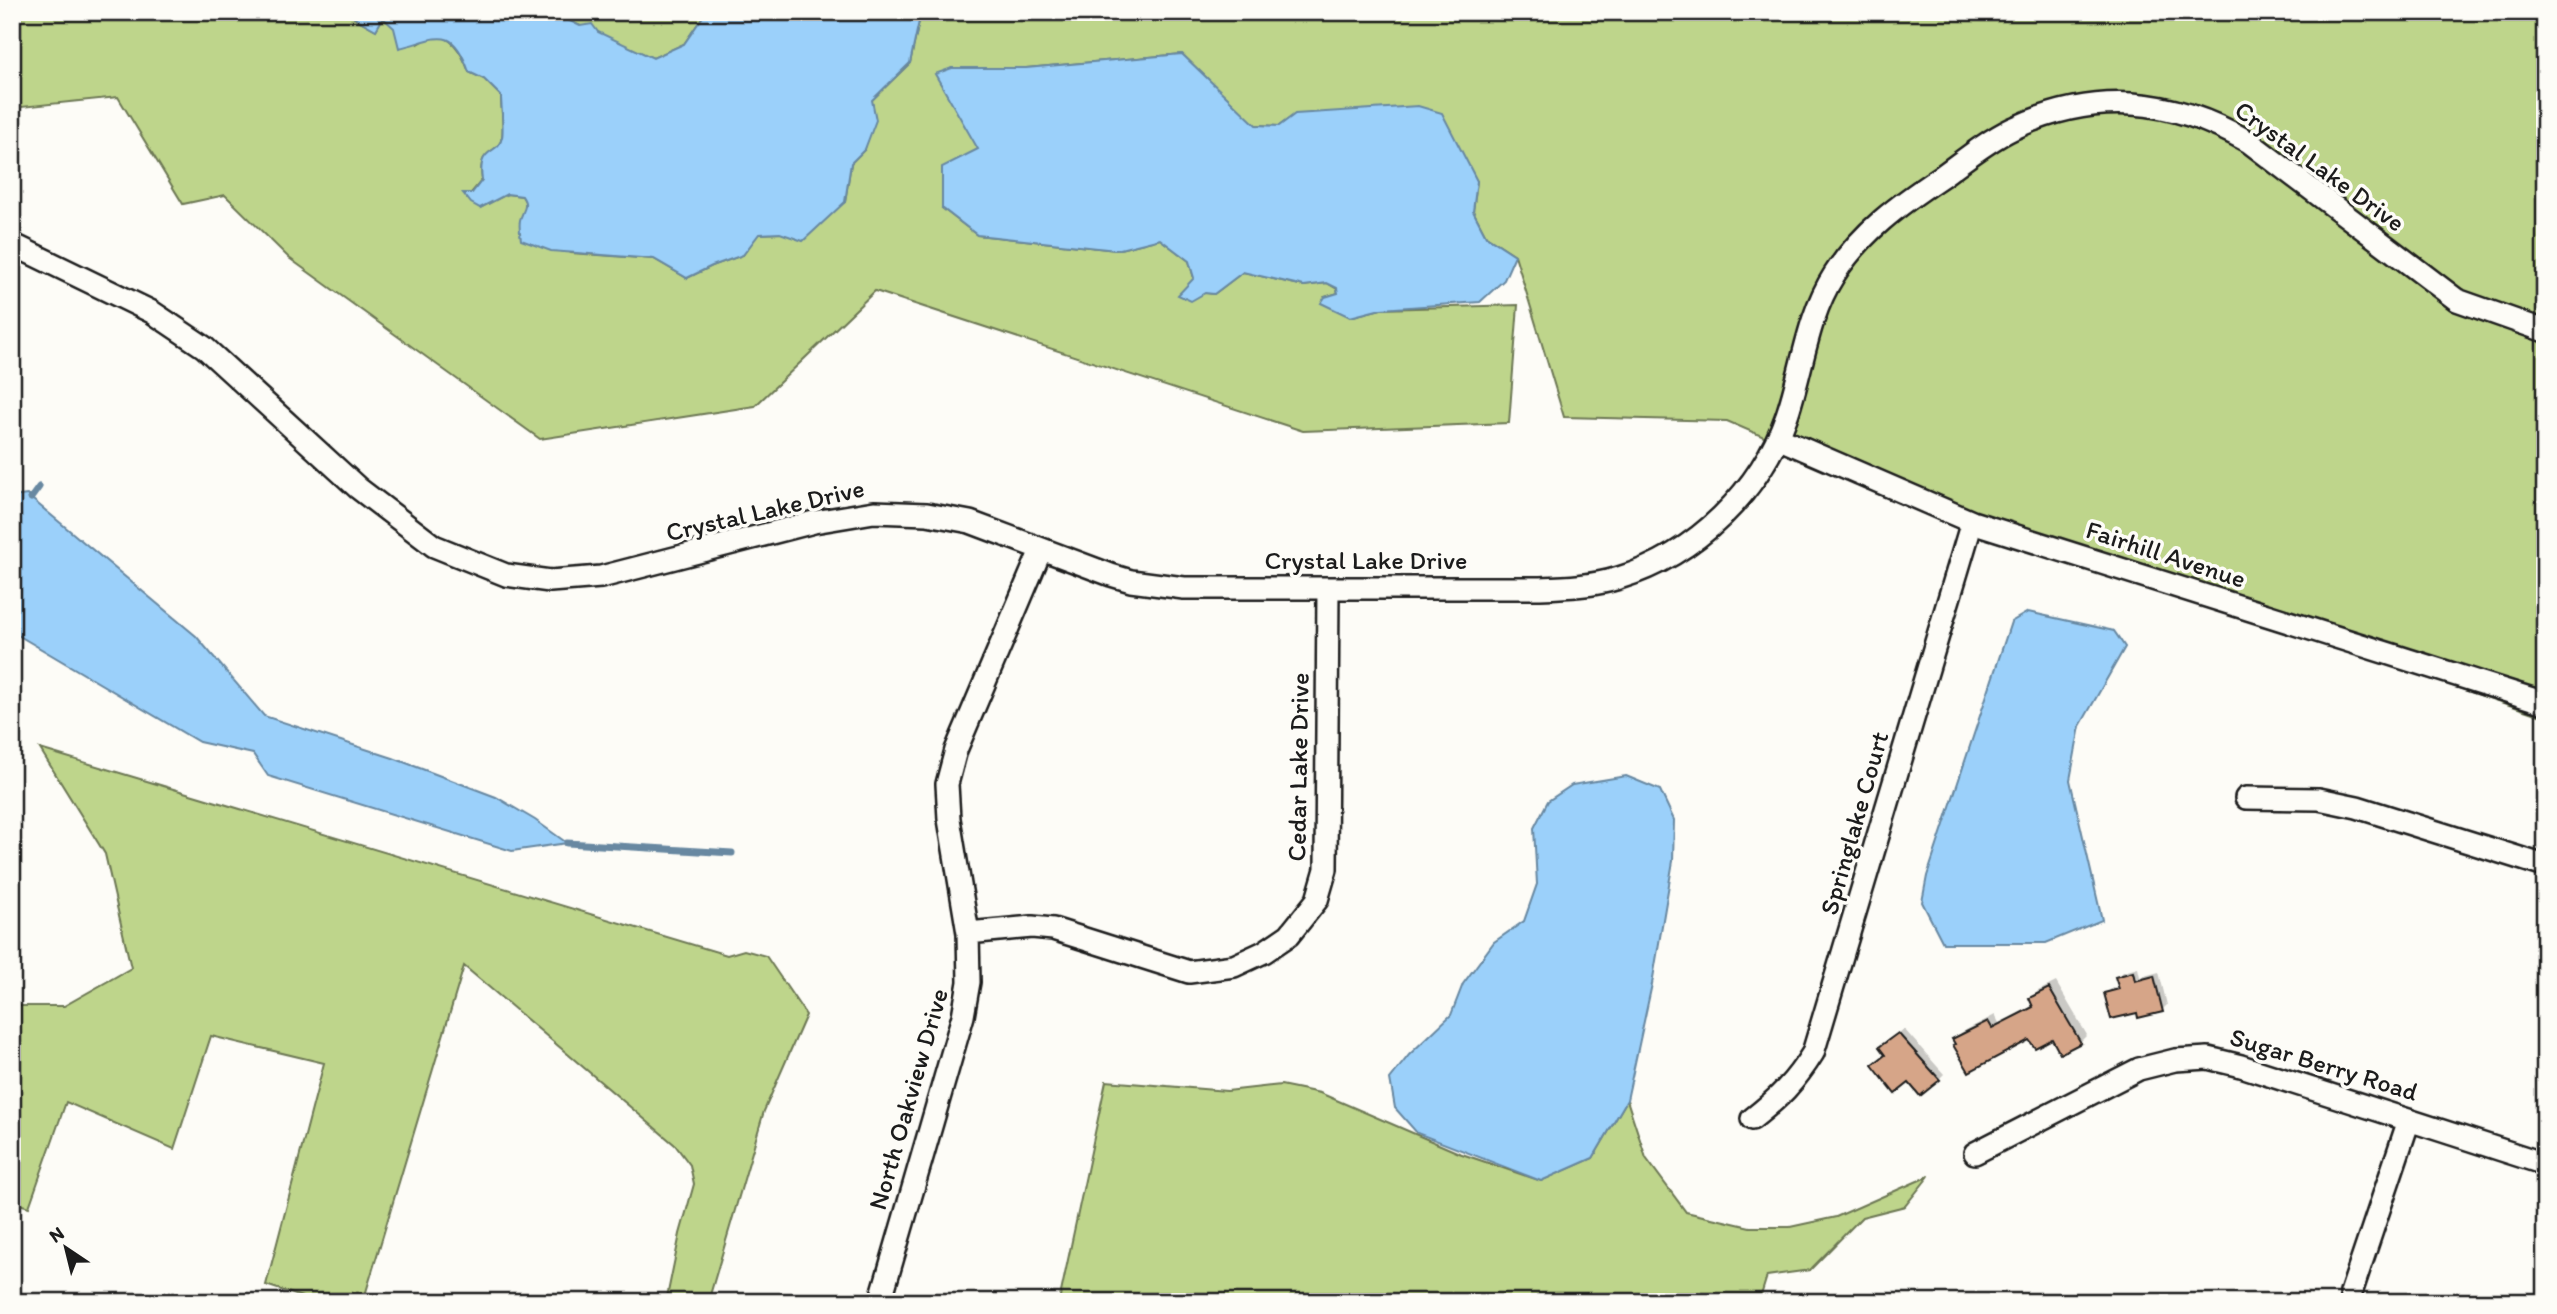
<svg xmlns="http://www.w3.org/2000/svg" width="2557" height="1314" viewBox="0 0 2557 1314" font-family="Itim,sans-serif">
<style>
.green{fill:#bed58b;stroke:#6d7854;stroke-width:2}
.water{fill:#9bd0fa;stroke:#6888a1;stroke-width:2}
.shadow{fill:#0003}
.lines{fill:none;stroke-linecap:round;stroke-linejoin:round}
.stream{stroke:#6888a1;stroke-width:7}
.building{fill:#d6a588;stroke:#1c1c1c;stroke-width:2}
.street-casing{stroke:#1c1c1c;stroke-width:26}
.street{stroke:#fdfcf7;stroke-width:21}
.labels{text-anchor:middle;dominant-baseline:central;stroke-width:7;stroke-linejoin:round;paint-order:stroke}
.street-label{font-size:26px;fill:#1c1c1c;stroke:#fdfcf7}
</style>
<rect width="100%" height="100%" fill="#fdfcf7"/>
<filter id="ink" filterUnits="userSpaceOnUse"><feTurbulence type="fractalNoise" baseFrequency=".0143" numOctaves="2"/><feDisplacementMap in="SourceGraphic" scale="14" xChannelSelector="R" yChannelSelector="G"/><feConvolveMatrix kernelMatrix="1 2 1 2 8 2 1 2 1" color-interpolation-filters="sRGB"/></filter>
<g filter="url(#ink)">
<path class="green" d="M12 12H344L376 30 383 17 418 44C422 42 429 37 434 36 454 34 464 58 469 72L484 79 501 96C501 106 504 129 502 137 499 156 477 145 482 180L471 193 480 208 507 194 522 196C529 205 524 212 520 222L571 253 654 259 687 278 712 266 743 255 758 234 780 233 845 202 851 163 865 149 872 100 910 63 921 12H2545V717L2186 596 2019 547 1727 421 1564 417 1515 255 1486 236 1473 211 1477 181 1296 114 1279 126 1255 125 1182 54 1026 68H952L978 149 942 208 977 235 1116 250 1160 239 1189 261 1194 278 1206 293 1214 294 1243 272 1304 286 1327 283 1337 289 1338 293 1325 297 1350 317 1381 309 1518 305 1509 423 1303 431 875 291 755 406 540 439 289 258 225 195 183 204 118 97 12 108Z
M566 12H706L684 44 653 58 567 20Z
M40 749 727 955 744 950 766 956 806 1015 764 1111 708 1302H666L680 1234 694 1184 690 1165 675 1145 464 966 363 1302H317L266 1285 324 1063 211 1036 174 1149 66 1102 29 1207 12 1202V1006H64L131 968 105 854Z
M1106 1081 1227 1091 1281 1085 1320 1093 1459 1153 1541 1181 1593 1158 1627 1100 1646 1158 1686 1212 1750 1227H1790L1836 1217 1929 1176 1905 1206 1862 1217 1810 1270 1767 1276 1759 1302H1059Z"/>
<path class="water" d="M344 12H566L568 20 580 26 592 24 598 32 653 58 684 44 706 12H921L910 63 872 100 876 120 865 149 851 163 845 202 803 241 780 233 759 234 743 255 712 266 687 278 654 259 551 251 521 240C520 234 519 226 520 220 523 209 529 206 522 196L507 194 480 208 471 203 463 193H472L482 180C477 145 499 156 502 137 504 130 501 105 501 96L484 79 469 72C452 23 438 39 399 48L394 28 383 18 376 30Z
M1182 54 1256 125 1279 126 1295 114 1418 106 1442 113 1477 181 1473 211 1486 236 1515 255 1504 280 1480 302 1381 309 1350 317 1321 303 1325 297 1338 293 1337 288 1327 283 1304 286 1243 272 1214 294 1205 293 1191 301 1178 295 1194 278 1189 261 1160 239 1116 250 977 235 942 208V167L978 149 935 74 952 68H1026Z
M27 495 196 636 264 716 393 758 496 797 535 820 567 843 512 851 268 776 253 754 199 742 16 634 12 630V497Z
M2028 612 2114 631 2125 647 2080 726 2070 780 2102 920 2046 943H1943L1922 902 1927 876 2011 622Z
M1626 776 1660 790 1674 820 1673 861 1652 984 1627 1100 1593 1158 1541 1181 1417 1133 1395 1108 1390 1079 1409 1055 1451 1015 1463 984 1494 942 1524 921 1537 884 1534 828 1548 801 1572 785Z"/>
<path class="shadow" d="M2138 968 2140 977 2159 972 2167 1005 2162 1010 2138 1011 2106 994 2112 988 2120 986 2117 978 2123 972Z
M2056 982 2087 1035 2080 1042 2053 1037 1955 1039 1962 1032 1995 1015 1999 1023 2034 1005 2031 998 2038 991Z
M1904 1029 1944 1074 1939 1079 1887 1054V1042Z"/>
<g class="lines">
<path class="stream" d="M31 498 39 487
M567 843 732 853"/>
</g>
<path class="building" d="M2133 972 2135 981 2154 976 2163 1012 2138 1018 2137 1013 2111 1019 2104 993 2119 989 2115 977Z
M2049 988 2081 1043 2060 1054 2052 1039 2035 1048 2029 1040 1969 1072 1953 1045 1955 1044 1952 1039 1988 1021 1992 1028 2033 1007 2029 998Z
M1898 1033 1940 1080 1920 1096 1909 1083 1895 1094 1872 1065 1885 1055 1879 1047Z"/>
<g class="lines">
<defs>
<path id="street" d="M12 244 152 312 204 347 358 488 434 546 506 575 550 581 601 577 814 522 874 512 927 514 970 522 1111 575 1131 581 1184 588H1540C1567 587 1593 586 1619 578 1696 555 1761 490 1787 415 1803 368 1807 317 1834 275 1861 232 1900 204 1942 176 1964 160 1987 141 2012 129 2095 90 2171 97 2249 142L2457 300 2545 331
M1778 438 1972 522 2545 703
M2246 798 2319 799 2357 807 2545 866
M968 933 1032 927 1053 929 1189 972 1234 966 1264 952 1289 935 1317 900 1326 869 1328 588
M1752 1119C1779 1098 1795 1082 1813 1053L1972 522
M1975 1153 2139 1069 2175 1060 2208 1058 2241 1066 2545 1164
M2351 1293 2409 1120
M880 1302 963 1016 969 982 968 933 949 819 947 784 956 750 1041 550"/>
</defs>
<use href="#street" class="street-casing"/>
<use href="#street" class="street"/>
</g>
</g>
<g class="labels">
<g class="street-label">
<text transform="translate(2320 166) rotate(36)">Crystal Lake Drive</text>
<text transform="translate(765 510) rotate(-13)">Crystal Lake Drive</text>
<text transform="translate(2166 554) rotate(18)">Fairhill Avenue</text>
<text x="1366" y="560">Crystal Lake Drive</text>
<text transform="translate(1298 767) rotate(-89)">Cedar Lake Drive</text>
<text transform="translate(1854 823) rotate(-74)">Springlake Court</text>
<text transform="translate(2324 1064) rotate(17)">Sugar Berry Road</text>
<text transform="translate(908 1099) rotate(-74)">North Oakview Drive</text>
</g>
</g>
<rect width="2557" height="1314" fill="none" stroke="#fdfcf7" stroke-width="42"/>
<rect x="21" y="21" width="2515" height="1272" fill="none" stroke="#1c1c1c" stroke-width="2.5" filter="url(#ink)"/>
<g transform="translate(66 1248) rotate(325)" stroke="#fdfcf7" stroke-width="5" paint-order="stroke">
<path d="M0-5L12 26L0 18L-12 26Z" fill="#1c1c1c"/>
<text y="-10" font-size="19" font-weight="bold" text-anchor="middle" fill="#1c1c1c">N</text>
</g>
</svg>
